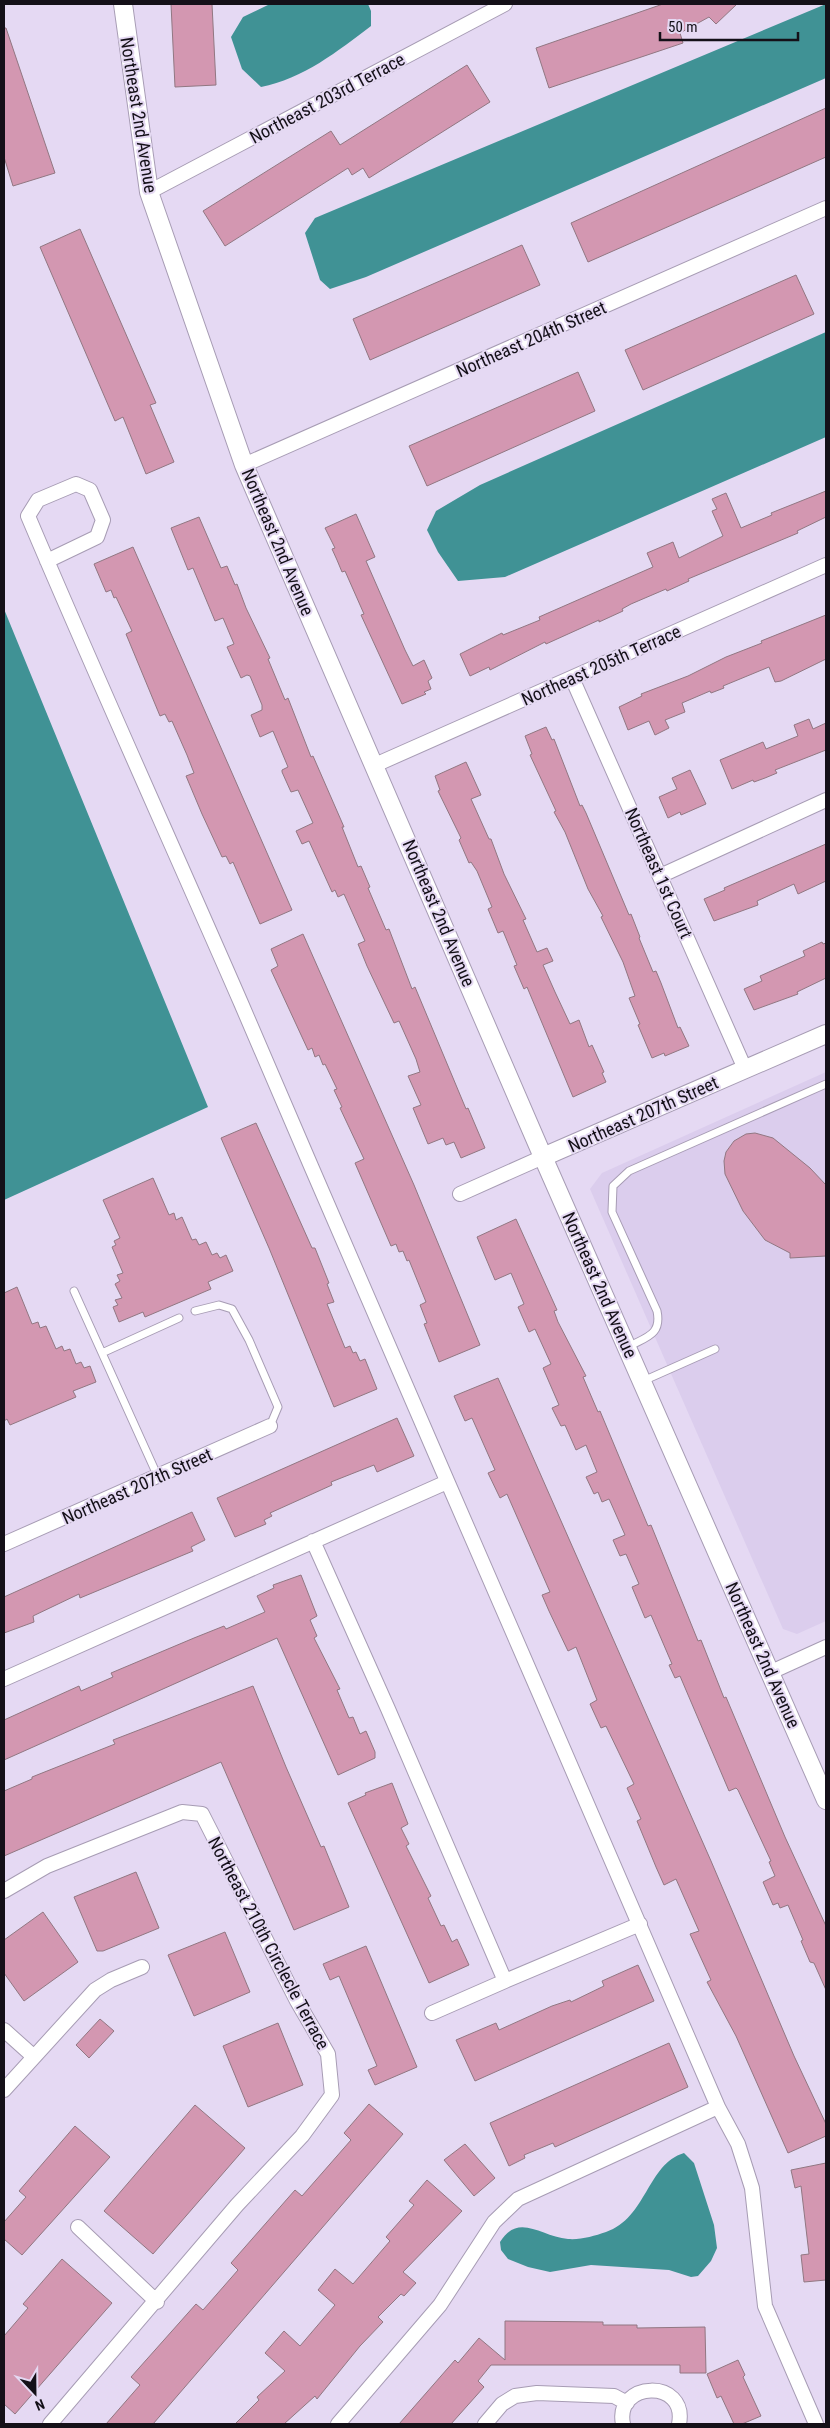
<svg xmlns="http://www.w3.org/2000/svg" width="830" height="2428" viewBox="0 0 830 2428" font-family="'Roboto Condensed',sans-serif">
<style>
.built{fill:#dbcded}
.water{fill:#409295}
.building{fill:#d397b1;stroke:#917782}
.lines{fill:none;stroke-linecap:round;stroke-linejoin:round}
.service-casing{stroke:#a79cb4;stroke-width:9}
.minor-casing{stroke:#a79cb4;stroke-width:16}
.tertiary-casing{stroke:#a79cb4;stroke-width:20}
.service{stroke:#fff;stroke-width:7}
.minor{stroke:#fff;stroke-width:14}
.tertiary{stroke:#fff;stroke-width:18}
.labels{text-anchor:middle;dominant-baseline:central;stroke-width:4;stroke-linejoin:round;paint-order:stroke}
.street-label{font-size:18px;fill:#141018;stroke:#e5d9f3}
</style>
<rect width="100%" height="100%" fill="#e5d9f3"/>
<path class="built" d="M826 1072V1621L797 1634 783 1629 590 1189 602 1173Z"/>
<path class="water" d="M270 4H368L371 11V26C338 51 303 79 261 87L242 69 231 37 243 17Z
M826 4V78L366 277 330 289 320 280 305 233 315 218Z
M826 332V437L505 577 458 581 438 552 427 530 436 511 480 485Z
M4 609 208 1107 4 1200Z
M684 2153 694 2163 714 2225 717 2248 711 2261 698 2276 691 2277 669 2270 591 2265 550 2272 528 2267 508 2259 501 2250 500 2242C519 2212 541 2237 568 2239 581 2240 594 2236 606 2232 647 2218 647 2164 684 2153Z"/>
<path class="building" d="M171 4H212L216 85 175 87Z
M663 4H737L716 24 709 17 680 33 683 43 549 88 536 48Z
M4 28H6L55 173 13 186 4 157Z
M467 65 490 102 369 178 363 168 352 175 348 168 225 246 203 211 331 131 340 145Z
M826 108V157L588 262 571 223Z
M80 229 156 403 150 405 174 462 146 474 123 417 115 421 40 247Z
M522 245 540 285 370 360 353 319Z
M796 275 814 314 643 390 625 350Z
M578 372 595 411 427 486 409 446Z
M826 491V517L797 531 798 533 688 579 689 581 667 591 666 589 631 604 622 609 623 611 599 622V620L546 644 545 642 490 670 489 667 470 676 460 654 502 633 503 635 540 620 539 617 653 567 647 553 673 542 679 558 723 536 712 511 717 509 712 499 726 493 741 528 772 515 771 513Z
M356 514 375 557 366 561 405 650 413 666 424 660 432 678 428 681 431 689 424 692 426 694 402 704 361 615 364 614 345 571 342 572 337 560 332 549 335 548 325 528Z
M199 517 221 568 227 566 235 585 237 584 246 608 270 658 268 659 285 700 288 698 311 757 313 756 344 827H342L358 867 361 866 370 887 368 888 386 930 389 929 412 989 415 987 466 1109 468 1108 485 1148 461 1158 454 1142 446 1145 443 1138 428 1144 413 1108 421 1105 408 1076 420 1072 416 1059 399 1021 394 1023 367 966 358 944 365 941 344 894 338 897 335 890 332 892 309 841 302 844 296 831 313 823 298 790 291 792 282 772V770L288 767 273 731 260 737 251 715 262 710V705L250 676 247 675 241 678 227 647 234 644 223 618 215 621 193 568 188 570 171 528Z
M133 547 292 910 260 924 233 862 230 864 226 856 222 857 202 814 186 776 194 773 187 755 172 721 169 722 165 714 160 716 126 634 132 631 116 597 114 598 111 590 106 592 94 564Z
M826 615V659L781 681 775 682 769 667 723 686 724 688 711 693 710 691 682 703 685 712 665 720 669 728 655 735 649 721 628 730 619 707 642 696 641 694 688 676 726 657 762 643 761 641Z
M809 719 813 729 826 723V750L775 770 777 773 765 778 754 782 753 780 732 789 720 760 763 742 766 749 798 736 794 725Z
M546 727 552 740 554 739 580 806 582 805 586 813 629 915 631 914 640 937 639 938 653 972 656 971 661 983 678 1028 680 1027 689 1046 665 1056 664 1053 652 1058 638 1025 640 1024 629 998 635 996 623 962 601 917 603 916 588 889 565 832 554 812 556 811 530 755 532 754 525 736Z
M466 762 481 795 471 799 489 839H491L504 874 526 919 523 920 537 952 547 948 553 961 543 965 555 992 570 1024 579 1020 589 1047 592 1045 604 1072 602 1073 606 1082 573 1097 527 987 524 989 514 966 517 965 503 931 498 933 488 909 492 907 477 871 471 862 469 863 459 840 461 838 438 791 440 790 435 776Z
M690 770 706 804 681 815 680 812 668 818 659 797 677 789 672 778Z
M826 844V881L798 894 794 884 757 901 758 905 714 921 704 899 725 890 724 888Z
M303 934 414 1185 480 1345 439 1362 424 1324 427 1323 420 1305 426 1302 409 1260 407 1261 403 1251 399 1252 396 1244 391 1246 355 1163 364 1159 340 1108 342 1107 334 1090 337 1089 325 1064 323 1065 319 1055 315 1057 312 1048 308 1050 271 970 278 966 271 949Z
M822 942 823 944 826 943V978L797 992 798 994 754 1010 744 989 762 981 760 976 805 956 803 951Z
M256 1123 312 1248H315L329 1283 327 1284 334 1302 327 1304 345 1348 350 1346 353 1353 356 1352 360 1361 365 1359 377 1389 334 1407 269 1248 221 1138Z
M755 1133 773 1138 810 1168 826 1185V1256L790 1258V1253L765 1240 743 1211 725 1174 724 1161 726 1152 734 1141 746 1134Z
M153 1178 169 1215 174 1213 176 1220 182 1217 192 1240 196 1239 199 1245 206 1242 212 1255 217 1253 220 1258 226 1255 233 1271 208 1282 211 1289 145 1317 143 1312 119 1322 113 1307 118 1305 115 1300 122 1298 115 1284 120 1281 117 1275 123 1273 112 1247 116 1245 114 1241 120 1238 103 1200Z
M516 1219 557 1310 554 1311 558 1322 586 1376 583 1377 598 1412 600 1411 605 1423 648 1526 651 1525 698 1641 701 1640 724 1698 726 1697 785 1837 826 1926V1990L814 1963 810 1962 801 1941 803 1940 788 1905 780 1908 778 1903 773 1905 763 1882 775 1876 769 1862 771 1861 738 1790 736 1788 729 1791 680 1676 675 1678 669 1665 672 1664 651 1615 645 1618 632 1587 639 1584 626 1554 620 1556 613 1540 625 1535 610 1501 609 1499 602 1502 598 1492 594 1494 586 1477 597 1472 586 1445 576 1450 565 1425 561 1426 552 1408 559 1405 543 1368 551 1364 535 1329 529 1332 518 1307 524 1304 511 1273 495 1280 477 1237Z
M17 1287 32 1324 38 1322 40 1328 46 1326 56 1349 62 1346 64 1351 70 1349 76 1364 81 1362 84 1368 90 1366 96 1382 73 1391 76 1397 10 1425 7 1419 4 1421V1293Z
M498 1378 711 1861 794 2056 826 2124V2136L788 2153 736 2036 707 1982 711 1980 690 1934 699 1931 676 1879 664 1885 656 1867 637 1821 641 1819 627 1788 634 1784 606 1726 601 1728 590 1704 597 1700 576 1647 568 1651 549 1611 542 1595 550 1592 507 1494 500 1498 488 1473 495 1470 472 1418 465 1421 454 1396Z
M397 1418 414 1456 377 1472 374 1465 331 1482 332 1485 270 1513 272 1516 264 1520 266 1524 235 1537 217 1498Z
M192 1512 205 1540 191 1547 193 1551 80 1598 79 1594 33 1616 34 1622 4 1633V1597Z
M301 1575 317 1616 310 1620 317 1636 314 1638 340 1689 337 1690 349 1718 353 1717 360 1734 366 1731 375 1752V1758L338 1775 277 1638 4 1760V1720L79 1686 81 1691 113 1677 111 1673 194 1638 224 1626 226 1629 265 1612 257 1596 274 1588 273 1585Z
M253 1686 286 1767 321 1847 324 1846 349 1907 294 1930 221 1762 4 1856V1791L32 1779V1777L115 1744 113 1740Z
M392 1783 408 1824 401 1828 409 1844 406 1846 431 1896 428 1898 441 1926 444 1925 452 1942 457 1939 469 1965 429 1983 348 1803 366 1795 365 1793Z
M136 1872 159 1928 103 1951H97L74 1897Z
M43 1912 78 1962 24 2001 4 1973V1940Z
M225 1932 250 1992 194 2016 168 1955Z
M366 1946 417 2067 375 2085 368 2070 377 2066 339 1976 330 1980 323 1964Z
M638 1965 654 2001 475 2081 456 2040 496 2023 499 2030 552 2006 570 2000 571 2002 604 1986 602 1981Z
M100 2019 114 2031 89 2058 76 2045Z
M278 2023 303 2085 248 2107 223 2046Z
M669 2043 688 2087 555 2147 553 2143 524 2155 525 2158 509 2166 490 2123Z
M369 2104 403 2134 153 2424H106L140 2385 131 2377 196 2304 203 2310 238 2270 231 2263 295 2190 302 2196 351 2140 344 2133Z
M195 2105 245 2148 153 2254 104 2211Z
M75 2126 110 2157 22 2255 4 2239V2222L26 2197 19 2191Z
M465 2144 495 2178 474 2196 444 2160Z
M826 2163V2280L804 2282 801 2255 809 2254 801 2186 795 2188 791 2170Z
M427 2180 462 2211 403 2272 416 2283 404 2296 401 2294 378 2317 383 2322 360 2346 317 2399 315 2396 284 2424H235L259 2400 257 2397 285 2371 265 2353 284 2331 300 2346 335 2305 318 2290 335 2269 353 2284 390 2241 386 2237 414 2205 409 2201Z
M62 2259 112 2303 15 2414 4 2404V2336L28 2308 23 2304Z
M505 2321 603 2322V2325H637V2328L705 2327 706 2373H680V2365H491L478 2381 484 2387 451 2424H399L455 2360 458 2363 479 2338 505 2360Z
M738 2360 745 2375 743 2377 761 2416 742 2424H734L721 2396 717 2398 707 2374Z"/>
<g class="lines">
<defs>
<path id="service" d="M74 1291 102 1353
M195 1311 219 1305 232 1309 249 1340 278 1407 270 1426
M628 1347C646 1337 662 1335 657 1311L612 1212 613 1186 629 1171 826 1084
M643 1381 715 1349
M158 1477 102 1353 179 1318"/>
<path id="minor" d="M149 192 505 4
M244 465 826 208
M47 561 97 537 103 520 90 490 76 484 38 500 28 516C97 679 170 840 241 1003 310 1163 378 1324 448 1483 538 1691 629 1898 718 2107L518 2199 494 2222 440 2305 338 2424
M572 678 745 1069
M375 765 826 565
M660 876 826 800
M460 1194 543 1157
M313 1541 388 1709 505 1981 640 1924
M4 1544 270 1426
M771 1672 826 1647
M4 1679 447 1482
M4 1891 47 1866 182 1812 202 1814 297 2001 328 2054 332 2095 302 2136 237 2205 50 2424
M432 2013 505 1981
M4 2030 33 2056
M4 2090 95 1990 111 1980 142 1967
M718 2107 738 2144 752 2188 765 2306 816 2424
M78 2227 157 2302
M485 2424 502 2404 515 2396 537 2393 614 2396 627 2403
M623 2424C614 2381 688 2378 679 2424"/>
<path id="tertiary" d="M123 4 149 192 244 465 543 1157 826 1800
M543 1157 826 1034"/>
</defs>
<use href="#service" class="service-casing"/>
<use href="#minor" class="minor-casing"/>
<use href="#tertiary" class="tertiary-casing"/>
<use href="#service" class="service"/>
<use href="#minor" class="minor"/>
<use href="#tertiary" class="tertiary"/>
</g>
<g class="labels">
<g class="street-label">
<text transform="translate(327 98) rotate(-28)">Northeast 203rd Terrace</text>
<text transform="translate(139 115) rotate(81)">Northeast 2nd Avenue</text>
<text transform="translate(531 339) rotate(-24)">Northeast 204th Street</text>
<text transform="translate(278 542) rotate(67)">Northeast 2nd Avenue</text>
<text transform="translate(601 665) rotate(-24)">Northeast 205th Terrace</text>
<text transform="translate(659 873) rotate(66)">Northeast 1st Court</text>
<text transform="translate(439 913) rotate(67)">Northeast 2nd Avenue</text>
<text transform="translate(643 1114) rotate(-24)">Northeast 207th Street</text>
<text transform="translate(600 1285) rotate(66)">Northeast 2nd Avenue</text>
<text transform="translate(137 1486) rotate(-24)">Northeast 207th Street</text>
<text transform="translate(763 1655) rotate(66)">Northeast 2nd Avenue</text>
<text transform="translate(269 1943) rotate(62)">Northeast 210th Circlecle Terrace</text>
</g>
</g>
<rect width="830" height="2428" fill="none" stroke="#141018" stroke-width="10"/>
<g transform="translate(35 2393) rotate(158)" stroke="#e5d9f3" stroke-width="4" paint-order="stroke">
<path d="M0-4L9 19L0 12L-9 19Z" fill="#141018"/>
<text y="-8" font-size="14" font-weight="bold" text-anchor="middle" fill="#141018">N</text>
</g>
<path d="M660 32v8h138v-8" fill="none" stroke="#141018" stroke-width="2.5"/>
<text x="668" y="32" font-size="15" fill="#141018" stroke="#e5d9f3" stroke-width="4" paint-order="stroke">50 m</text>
</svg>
